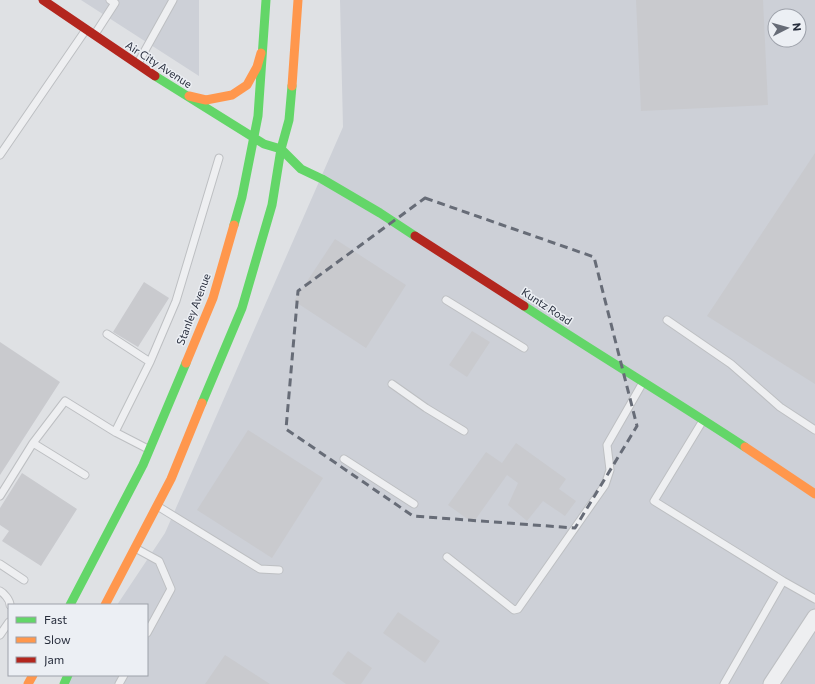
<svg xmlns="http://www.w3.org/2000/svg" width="815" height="684" viewBox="0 0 815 684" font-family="Commissioner,sans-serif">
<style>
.built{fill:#cdd0d7;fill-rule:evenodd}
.building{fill:#c9cace}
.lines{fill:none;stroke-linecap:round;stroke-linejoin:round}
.lane-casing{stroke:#bdbfc2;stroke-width:9}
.street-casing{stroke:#bdbfc2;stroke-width:17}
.lane{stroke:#eeeff1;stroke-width:7}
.street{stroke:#eeeff1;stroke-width:15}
.fast{stroke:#63d668;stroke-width:9}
.slow{stroke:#ff974d;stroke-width:9}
.jam{stroke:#b3261e;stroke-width:9}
.marked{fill:none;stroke:#676c77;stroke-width:3;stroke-dasharray:8 5;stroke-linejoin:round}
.labels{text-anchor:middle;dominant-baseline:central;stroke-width:3;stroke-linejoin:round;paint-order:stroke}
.street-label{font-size:11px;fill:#272d3c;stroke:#eceff4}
</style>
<rect width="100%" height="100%" fill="#dfe1e4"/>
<path class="built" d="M81 0H199V76Z
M340 0H815V684H65L71 675H147V605H117L165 533 343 127ZM775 16H799V40H775Z"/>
<path class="building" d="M636 0H763L768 105 641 111Z
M815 153V384L707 316Z
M335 239 406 285 366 348 294 301Z
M144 282 169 298 138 347 113 332Z
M472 331 490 342 467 377 449 365Z
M0 342 60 382 0 475Z
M248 430 323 478 272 558 197 510Z
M516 443 566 479 559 489 576 501 565 516 543 501 527 521 508 505 518 483 507 475 473 523 448 505 486 452 502 463Z
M22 473 77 509 41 566 2 541 9 531 0 525V508Z
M398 612 440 641 425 663 383 633Z
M348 651 372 668 361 684H346L332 674Z
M225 655 270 684H205Z"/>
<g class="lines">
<defs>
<path id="lane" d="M95 34 115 3 110 0
M138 63 173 0
M0 155 85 31
M446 300 524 348
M667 320 731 364 780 407 815 430
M107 334 150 362
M392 384 426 408 464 431
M702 422 654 501 783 581
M115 432 150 362 176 301 219 158
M33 443 85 475
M344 459 414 504
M0 496 33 443 65 401 115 432 148 449
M159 507 260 569 279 570
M137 549 159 561 171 589 147 633
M447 557 514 610 518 609 605 485 610 470 607 445 642 384
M0 564 24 580
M0 591C4 593 10 600 10 605
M0 635 9 622
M119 684 124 675
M724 684 783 581 815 599"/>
<path id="street" d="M771 684 815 617"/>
</defs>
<use href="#lane" class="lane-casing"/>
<use href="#street" class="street-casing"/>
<use href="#lane" class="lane"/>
<use href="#street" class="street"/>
<path class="fast" d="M155 76 264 144 281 149 301 169 322 179 380 213 415 236
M234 225 242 197 258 116 266 0
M524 306C597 354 672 399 745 447
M202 403 242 308 272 205 281 149 289 120 292 86
M70 605 143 465 186 363
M64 684 68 675"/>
<path class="slow" d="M292 86 298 0
M189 96 206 100 232 95 247 85 257 67 261 53
M186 363 213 298 234 225
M745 447 815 494
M105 605 171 479 202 403
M28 684 33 675"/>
<path class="jam" d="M43 0 155 76
M415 236 524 306"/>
</g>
<path class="marked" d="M425 198 594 257 637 426 575 528 413 516 286 429 298 291Z"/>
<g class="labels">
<g class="street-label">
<text transform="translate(159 64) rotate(33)">Air City Avenue</text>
<text transform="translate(547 306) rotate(33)">Kuntz Road</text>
<text transform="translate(193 309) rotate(-69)">Stanley Avenue</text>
</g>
</g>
<rect x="8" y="604" width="140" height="72" fill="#eceff4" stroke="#9da1aa"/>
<rect x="16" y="617" width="20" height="6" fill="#63d668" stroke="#9da1aa"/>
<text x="44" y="624" font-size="12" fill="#272d3c">Fast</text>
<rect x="16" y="637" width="20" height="6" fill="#ff974d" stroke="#9da1aa"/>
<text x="44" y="644" font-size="12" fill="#272d3c">Slow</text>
<rect x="16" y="657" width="20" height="6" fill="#b3261e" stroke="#9da1aa"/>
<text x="44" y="664" font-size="12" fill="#272d3c">Jam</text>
<g transform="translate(787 28) rotate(84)"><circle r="19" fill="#eceff4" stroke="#9da1aa"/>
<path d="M0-3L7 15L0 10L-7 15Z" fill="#676c77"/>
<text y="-6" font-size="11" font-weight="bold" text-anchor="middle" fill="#272d3c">N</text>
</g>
</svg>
